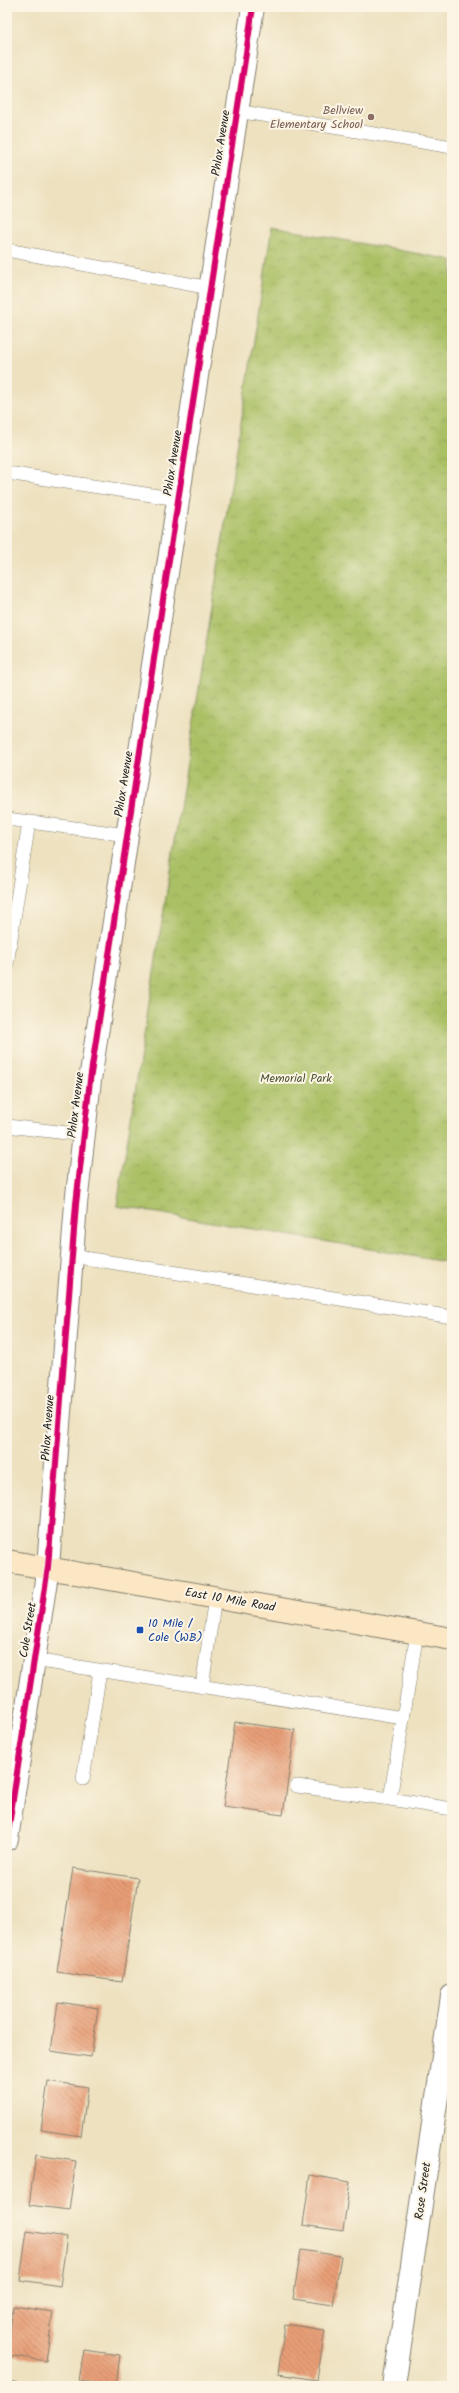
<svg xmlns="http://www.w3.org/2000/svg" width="459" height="2393" viewBox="0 0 459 2393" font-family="Kalam,sans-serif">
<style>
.park{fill:url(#park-crowns);stroke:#636e40}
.building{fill:url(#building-back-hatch)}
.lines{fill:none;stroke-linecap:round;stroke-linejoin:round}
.lane-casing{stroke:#847e6e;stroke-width:14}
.street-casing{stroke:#847e6e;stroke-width:24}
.secondary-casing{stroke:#847e6e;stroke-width:24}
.lane{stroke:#fff;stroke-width:13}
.street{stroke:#fff;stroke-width:22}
.secondary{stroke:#fbe7c3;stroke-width:22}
.cycleway-casing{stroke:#fcf5e5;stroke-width:8}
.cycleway{stroke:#d6006c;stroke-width:6}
.education-dot{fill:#8d6e63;stroke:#fcf5e5;stroke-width:1.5}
.transit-dot{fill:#1a4fb4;stroke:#fcf5e5;stroke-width:1.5}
.labels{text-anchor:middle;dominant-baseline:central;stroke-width:4;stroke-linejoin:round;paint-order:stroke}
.education-label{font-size:12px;fill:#785e54;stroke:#fcf5e5;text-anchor:end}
.street-label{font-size:12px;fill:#1c1c1c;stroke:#fcf5e5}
.park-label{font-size:12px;fill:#4e5536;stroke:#fcf5e5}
.transit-label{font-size:12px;fill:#164399;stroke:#fcf5e5;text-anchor:start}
</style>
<defs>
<pattern id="park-crowns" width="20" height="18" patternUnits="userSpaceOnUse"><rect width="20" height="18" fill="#aac065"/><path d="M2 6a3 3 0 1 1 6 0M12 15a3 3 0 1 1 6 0" fill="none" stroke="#92a457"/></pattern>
<pattern id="building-back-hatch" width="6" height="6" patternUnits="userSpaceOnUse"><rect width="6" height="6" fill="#e89e76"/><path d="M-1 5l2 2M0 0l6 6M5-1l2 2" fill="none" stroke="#bb8060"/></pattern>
</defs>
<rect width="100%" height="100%" fill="#fcf5e5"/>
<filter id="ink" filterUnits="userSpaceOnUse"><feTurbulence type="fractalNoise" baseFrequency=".025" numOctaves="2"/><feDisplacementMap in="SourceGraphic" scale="8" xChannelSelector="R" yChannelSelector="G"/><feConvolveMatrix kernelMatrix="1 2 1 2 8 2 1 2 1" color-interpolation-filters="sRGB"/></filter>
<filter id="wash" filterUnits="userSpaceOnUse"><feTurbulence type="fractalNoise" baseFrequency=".012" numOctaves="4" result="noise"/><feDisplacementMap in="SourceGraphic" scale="16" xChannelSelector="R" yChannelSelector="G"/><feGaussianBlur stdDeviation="0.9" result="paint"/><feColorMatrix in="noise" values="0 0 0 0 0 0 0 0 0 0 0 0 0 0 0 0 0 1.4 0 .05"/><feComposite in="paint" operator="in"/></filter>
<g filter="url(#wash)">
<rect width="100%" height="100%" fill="#ede1bf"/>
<path class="park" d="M272 227 452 260V1263L117 1206Z"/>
<g id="blocks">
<path class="building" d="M235 1722 295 1730 283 1815 223 1807Z
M73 1868 138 1878 122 1982 57 1972Z
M58 2002 98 2008 91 2057 51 2051Z
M48 2081 88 2087 81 2136 41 2130Z
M36 2155 76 2161 69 2210 29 2205Z
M310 2175 350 2182 343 2231 303 2225Z
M27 2231 67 2237 60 2286 20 2280Z
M301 2250 341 2256 333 2305 293 2299Z
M13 2306 53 2312 46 2361 7 2355Z
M285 2324 325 2330 317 2380 278 2374Z
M84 2350 120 2355 116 2386 79 2381Z
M7 2381 33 2385V2386H7Z"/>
</g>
</g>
<g filter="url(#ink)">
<use href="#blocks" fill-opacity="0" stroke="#847e6e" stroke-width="1"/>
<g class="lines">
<defs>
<path id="lane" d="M237 111 452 147
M7 250 210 288
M7 473 178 499
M7 819 127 835
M7 964 29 822
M7 1126 84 1135
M72 1256 452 1317
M417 1633 390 1799 452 1809
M34 1660 403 1718
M202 1687 215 1597
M83 1779 100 1671
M297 1786 390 1799"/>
<path id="street" d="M7 1839 48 1567 76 1204 90 1080 253 7
M394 2386 452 1996"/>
<path id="secondary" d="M7 1561 452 1639"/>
</defs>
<use href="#lane" class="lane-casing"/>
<use href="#street" class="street-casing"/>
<use href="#secondary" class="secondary-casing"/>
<use href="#lane" class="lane"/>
<use href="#street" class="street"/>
<use href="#secondary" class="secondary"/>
<defs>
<path id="cycleway" d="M7 1839 48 1567 76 1204 90 1080 253 7"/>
</defs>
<use href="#cycleway" class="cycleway-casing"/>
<use href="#cycleway" class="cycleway"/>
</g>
</g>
<circle class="education-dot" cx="371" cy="117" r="4"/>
<rect class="transit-dot" x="136" y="1626" width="8" height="8" rx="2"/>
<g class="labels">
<g class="education-label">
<text x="363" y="110">Bellview<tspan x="363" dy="14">Elementary School</tspan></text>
</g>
<g class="street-label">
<text transform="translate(221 143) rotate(-81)">Phlox Avenue</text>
<text transform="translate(173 463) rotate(-81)">Phlox Avenue</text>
<text transform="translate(124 784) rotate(-81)">Phlox Avenue</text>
<text transform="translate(76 1105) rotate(-83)">Phlox Avenue</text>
<text transform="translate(48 1428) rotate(-86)">Phlox Avenue</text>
<text transform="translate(230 1600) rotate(10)">East 10 Mile Road</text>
<text transform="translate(28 1630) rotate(-81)">Cole Street</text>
<text transform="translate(423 2191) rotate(-82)">Rose Street</text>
</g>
<g class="park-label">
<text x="296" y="1078">Memorial Park</text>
</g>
<g class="transit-label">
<text x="148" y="1623">10 Mile /<tspan x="148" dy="14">Cole (WB)</tspan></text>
</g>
</g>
<rect width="459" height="2393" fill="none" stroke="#fcf5e5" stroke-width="24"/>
</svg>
